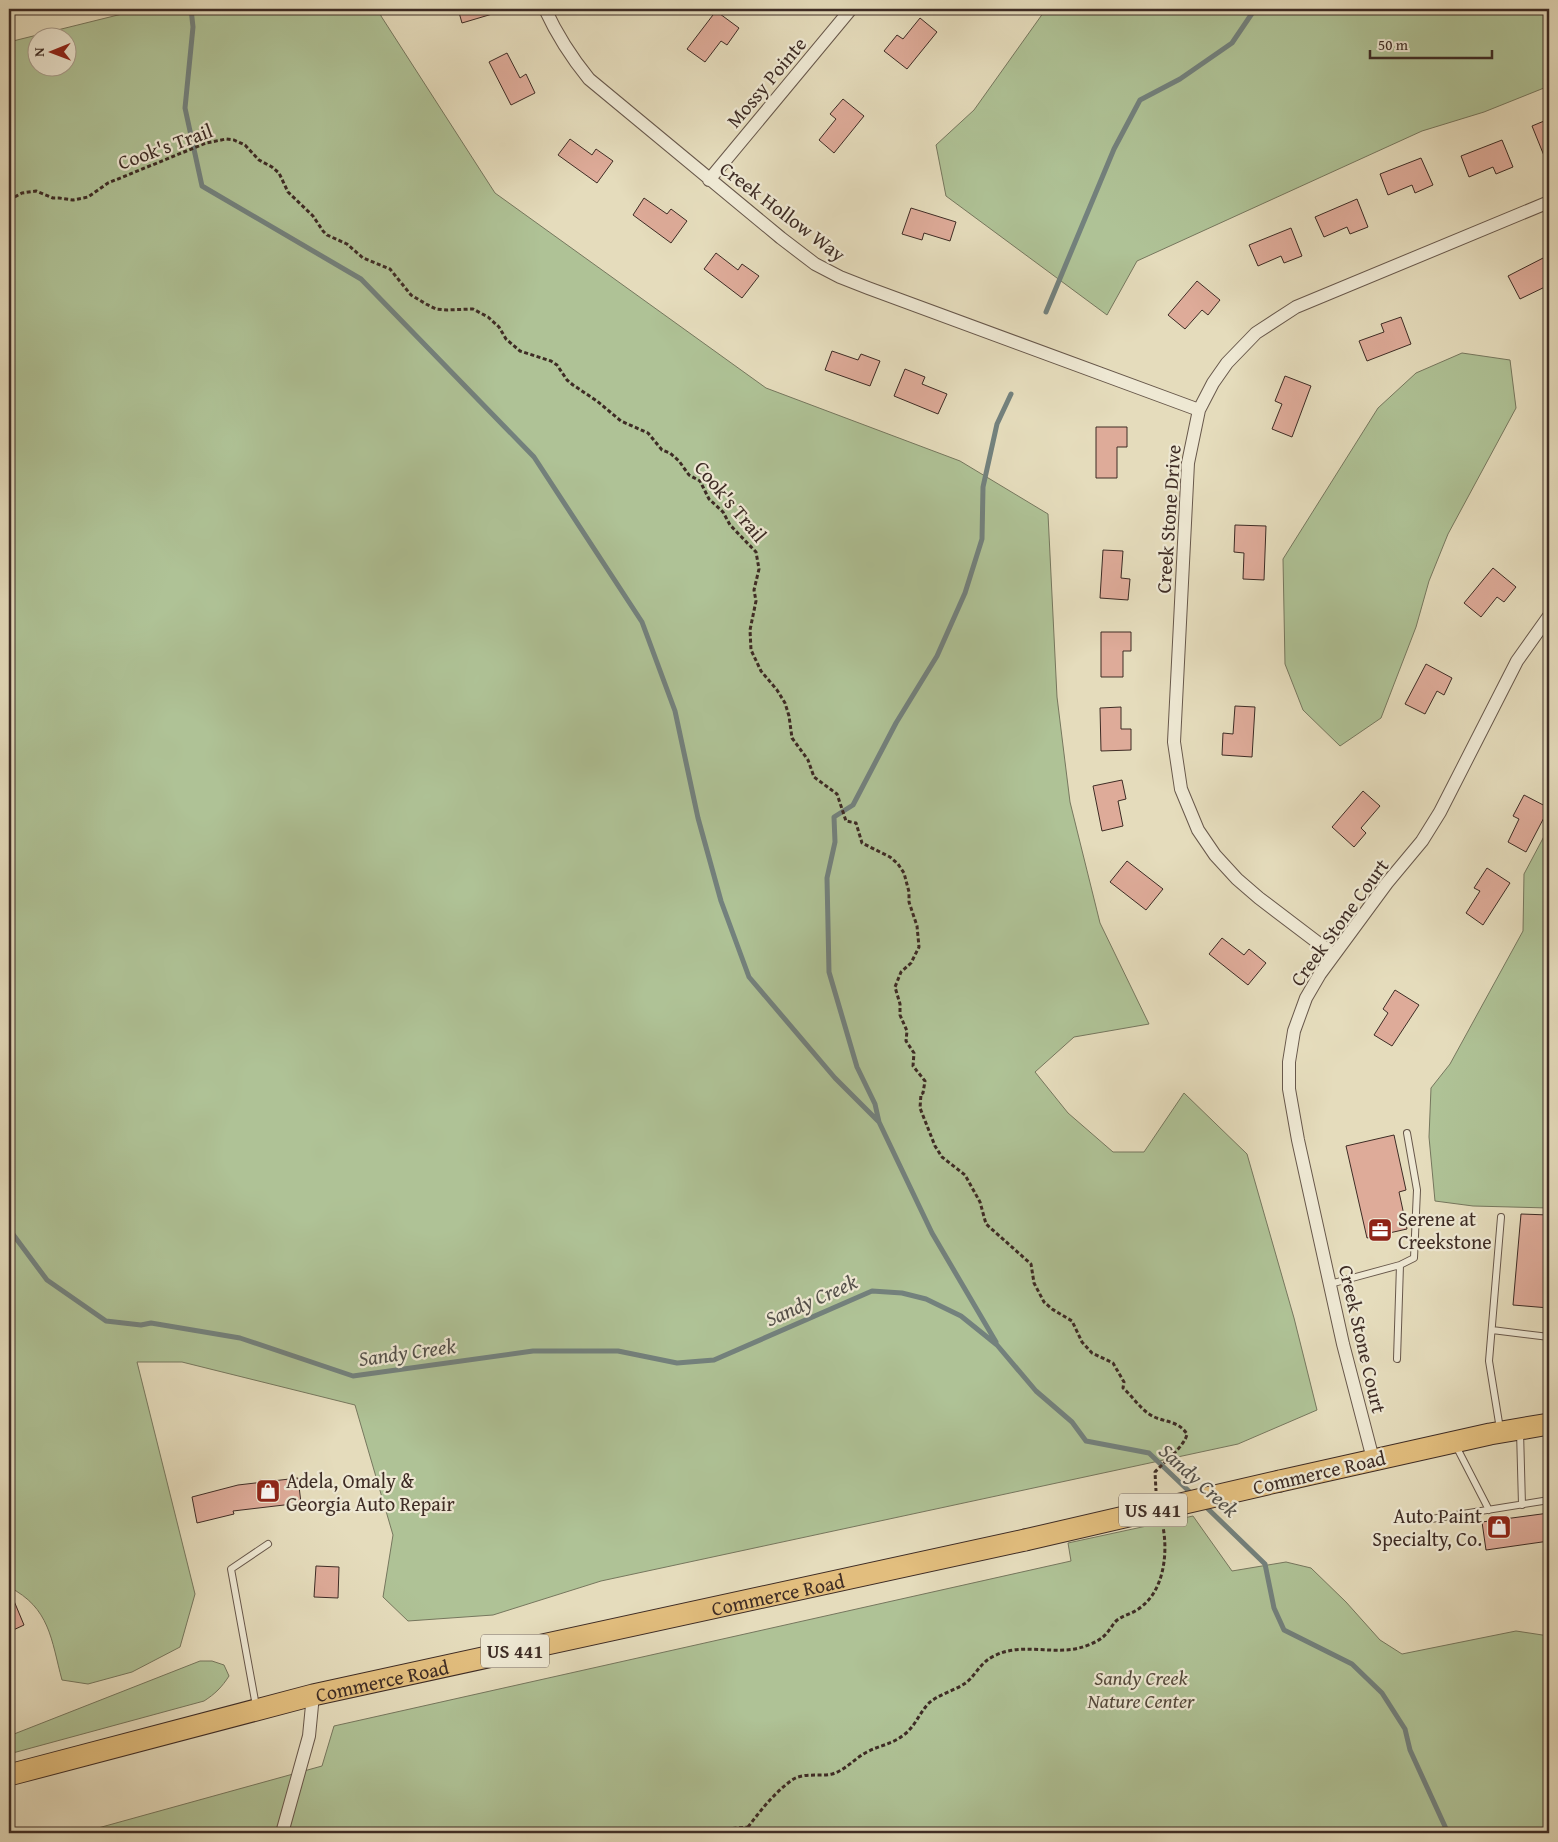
<svg xmlns="http://www.w3.org/2000/svg" width="1558" height="1842" viewBox="0 0 1558 1842" font-family="'Gentium Book Plus',serif">
<style>
.green{fill:#afc296;stroke:#76775e;fill-rule:evenodd}
.lines{fill:none;stroke-linecap:round;stroke-linejoin:round}
.stream{stroke:#73817d;stroke-width:5}
.building{fill:#deab99;stroke:#3e2c25}
.service-casing{stroke:#68584b;stroke-width:8}
.minor-casing{stroke:#68584b;stroke-width:14}
.trunk-casing{stroke:#3e2c25;stroke-width:23}
.path{stroke:#3e2c25;stroke-width:3;stroke-dasharray:4 2.5;stroke-linecap:butt}
.service{stroke:#eee8d3;stroke-width:6}
.minor{stroke:#eee8d3;stroke-width:12}
.trunk{stroke:#e2be7e;stroke-width:21}
.trunk-bridge-casing{stroke:#3e2c25;stroke-width:23;stroke-linecap:butt}
.trunk-bridge{stroke:#e2be7e;stroke-width:21}
.labels{text-anchor:middle;dominant-baseline:central;stroke-width:4.5;stroke-linejoin:round;paint-order:stroke}
.shield{fill:#eee8d3;stroke:#736459;stroke-width:1}
.shield-label{font-size:19px;font-weight:bold;fill:#3e2c25}
.street-label{font-size:20px;fill:#3e2c25;stroke:#eee8d3}
.poi-label{font-size:20px;fill:#3e2c25;stroke:#eee8d3;text-anchor:start}
.park-label{font-size:20px;font-style:italic;fill:#554a3c;stroke:#eee8d3}
.water-label{font-size:21px;font-style:italic;fill:#54504a;stroke:#eee8d3}
</style>
<rect width="100%" height="100%" fill="#e5dcbc"/>
<filter id="stains"><feTurbulence type="fractalNoise" baseFrequency=".004" numOctaves="4"/><feColorMatrix values="0 0 0 0 .2 0 0 0 0 .09 0 0 0 0 .02 0 0 0 .5 -.17"/></filter>
<radialGradient id="worn" r=".72"><stop offset=".6" stop-color="#630" stop-opacity="0"/><stop offset="1" stop-color="#630" stop-opacity=".3"/></radialGradient>
<path class="green" d="M125 9H380L381 16 495 193 766 388 960 461 1048 514 1057 697 1070 802 1100 923 1149 1024 1074 1037 1035 1072 1068 1113 1113 1152H1144L1184 1093 1247 1154 1294 1318 1317 1410 1238 1444 601 1581 493 1615 408 1621 383 1597 393 1535 355 1405 182 1362H137L195 1594 180 1647 132 1672 88 1684 62 1680C51 1639 50 1608 9 1587V42L122 14ZM38 38H68V68H38Z
M1046 9H1549V86L1484 112 1422 131 1137 261 1107 315 946 196 936 145 974 110Z
M1462 353 1510 360 1516 408 1448 534 1429 581 1416 627 1381 718 1340 746 1303 710 1285 664 1283 559 1378 408 1416 373Z
M1549 827V1208L1473 1206 1435 1201 1429 1137 1431 1088 1450 1064 1523 931 1524 874Z
M1193 1516 1232 1571 1286 1562 1311 1568 1346 1602 1380 1640 1402 1654 1516 1631 1549 1636V1833H80L322 1766 334 1726 1071 1561 1068 1543Z
M200 1661H212L224 1665 229 1676C222 1687 215 1694 204 1701L9 1754V1736Z"/>
<g class="lines">
<path class="stream" d="M191 9 193 27 185 108 202 186 361 279 534 457 642 622 675 711 698 818 721 901 749 977 835 1078 879 1122
M1046 312 1114 149 1140 100 1180 79 1232 43 1255 9
M9 1229 47 1280 106 1321 141 1325 151 1323 240 1338 353 1376 533 1351H618L677 1363 714 1360 872 1291 902 1293 926 1299 961 1316 997 1345 1036 1391 1072 1422 1086 1441 1149 1453 1194 1496
M996 1342 932 1233 879 1122 875 1104 857 1067 829 972 827 878 835 842 834 817 853 805 896 723 937 656 965 593 982 539 983 487 997 424 1011 394
M1204 1505 1265 1564 1274 1608 1284 1630 1352 1664 1382 1693 1405 1729 1410 1750 1448 1833"/>
</g>
<path class="building" d="M458 9H498L499 12 462 23Z
M716 11 739 28 727 45 721 41 705 62 687 49Z
M920 18 937 32 907 69 884 51 897 35 903 39Z
M507 53 520 78 526 74 535 93 511 105 489 62Z
M843 99 864 116 834 153 819 140 836 119 830 114Z
M1549 119V168L1532 126Z
M570 139 592 155 596 149 613 161 597 183 558 155Z
M1502 140 1513 167 1496 174 1493 167 1469 177 1461 156Z
M1421 158 1433 185 1415 193 1412 185 1388 195 1380 174Z
M644 198 667 214 671 209 687 221 671 243 633 215Z
M1357 199 1368 227 1350 234 1347 227 1324 237 1315 217Z
M911 208 956 222 950 241 924 233 922 240 902 234Z
M1291 228 1302 256 1284 263 1281 256 1258 266 1249 245Z
M716 253 738 270 742 264 759 276 742 298 704 269Z
M1549 255V285L1520 299 1508 276Z
M1197 281 1220 300 1208 315 1202 310 1185 329 1168 315Z
M1401 317 1411 344 1367 361 1359 341 1384 332 1381 324Z
M832 351 858 360 861 354 880 361 870 386 825 370Z
M905 369 925 377 922 384 947 394 938 414 894 396Z
M1285 376 1311 386 1292 437 1272 429 1282 404 1275 401Z
M1096 427H1127V447H1117V478H1096Z
M1235 525 1266 526 1264 580 1243 579 1244 553 1234 552Z
M1103 550 1123 551 1121 578 1130 579 1128 600 1100 598Z
M1493 568 1516 587 1504 602 1497 597 1481 617 1464 603Z
M1101 632H1131V651H1123V677H1101Z
M1426 664 1452 678 1444 695 1437 691 1425 714 1405 704Z
M1235 706 1255 707 1252 757 1222 755 1223 733 1233 734Z
M1121 707V729H1131V750L1101 751 1100 708Z
M1122 780 1126 799 1118 801 1123 826 1102 831 1093 786Z
M1363 791 1380 806 1361 828 1366 833 1354 847 1332 827Z
M1524 795 1549 808 1526 852 1508 842 1519 819 1513 816Z
M1127 861 1163 889 1146 910 1110 882Z
M1487 868 1510 883 1483 925 1466 913 1480 891 1474 888Z
M1222 938 1244 955 1249 949 1266 963 1248 985 1209 954Z
M1395 990 1419 1005 1392 1046 1374 1035 1388 1013 1383 1009Z
M1394 1135 1406 1190 1399 1192 1407 1229 1367 1238 1346 1146Z
M1521 1214 1549 1215V1308L1513 1305Z
M298 1478 301 1503 233 1511 234 1514 197 1523 192 1497 238 1485Z
M1549 1513V1541L1486 1550 1482 1522Z
M316 1566 339 1567 338 1598 314 1597Z
M9 1589 24 1625 9 1632Z"/>
<g class="lines">
<defs>
<path id="service" d="M1400 1265 1414 1258 1417 1190 1407 1133
M1330 1284 1400 1265 1397 1359
M1492 1330 1549 1337
M1500 1429 1489 1361 1501 1217
M1520 1431 1522 1505
M1455 1444 1489 1510
M1425 1520 1549 1500
M256 1706 231 1569 268 1544"/>
<path id="minor" d="M545 9C557 35 571 57 589 79L781 238 815 264 840 277 868 288 1199 410
M709 180 851 9
M1334 955 1259 898 1237 879 1215 855 1198 830 1181 789 1174 742 1188 463 1199 410 1213 383 1227 363 1256 333 1296 307 1549 202
M1373 1459 1343 1344 1298 1140 1289 1089V1062L1294 1031 1306 998 1320 974 1387 883 1422 841 1440 812 1517 661 1549 616
M282 1833 309 1736 313 1695"/>
<g id="trunk">
<path d="M1280 1481 1490 1434 1549 1424"/>
<path id="s1" d="M9 1775 313 1695 1025 1540"/>
</g>
</defs>
<use href="#service" class="service-casing"/>
<use href="#minor" class="minor-casing"/>
<use href="#trunk" class="trunk-casing"/>
<path class="path" d="M9 200 22 193 36 191 53 198H59L73 200 88 197 108 183 206 143 226 139 234 140 245 145 259 160 272 167 279 173 288 192 313 216 323 231 327 235 347 244 363 258 390 269 411 295 426 304 436 309 447 310 473 309 488 317 499 327 506 339 520 351 551 361 557 365 567 380 573 385 597 401 621 421 648 433 662 450 670 453 679 461 689 475 700 481 709 499 723 512 730 525 756 552 759 569 754 590 756 601 750 630 751 650 761 671 777 690 785 703 789 716 792 738 808 760 814 777 837 794 846 821 856 823 862 843 890 857 898 864 904 873 909 892V902L917 926 919 947 911 963 901 972 895 987 900 1004V1015L907 1031 906 1041 914 1053 913 1066 925 1081 923 1093 921 1094 920 1108 935 1146 942 1157 965 1175 980 1202 986 1224 1031 1264 1034 1283 1044 1302 1052 1309 1072 1321 1082 1342 1092 1353 1113 1363 1124 1382 1123 1388C1132 1396 1139 1407 1149 1414 1162 1423 1177 1419 1187 1434 1185 1446 1164 1462 1155 1472L1156 1491
M748 1827C761 1810 774 1793 792 1780 804 1772 819 1777 832 1774 846 1770 855 1758 867 1752 880 1745 891 1745 905 1734 915 1726 919 1714 928 1704 938 1694 955 1691 967 1682 977 1673 981 1662 994 1656 1021 1642 1051 1655 1079 1648 1087 1646 1097 1642 1103 1637 1108 1633 1111 1627 1115 1622 1122 1615 1133 1614 1141 1607 1164 1590 1168 1553 1163 1527
M721 1833 726 1829 748 1827 763 1833"/>
<use href="#service" class="service"/>
<use href="#minor" class="minor"/>
<use href="#trunk" class="trunk"/>
<defs>
<path id="trunk-bridge" d="M1025 1540 1280 1481"/>
</defs>
<use href="#trunk-bridge" class="trunk-bridge-casing"/>
<use href="#trunk-bridge" class="trunk-bridge"/>
</g>
<defs>
<symbol id="office-square" viewBox="-11 -11 22 22"><rect x="-9" y="-9" width="18" height="18" rx="4" fill="#8f2418" stroke="#eee8d3"/><path d="M-6-3h4V-5.5h4V-3h4V5H-6ZM-1-4.5V-3h2v-1.5ZM-6 0V1H6V0Z" fill="#fff"/></symbol>
<symbol id="shop-square" viewBox="-11 -11 22 22"><rect x="-9" y="-9" width="18" height="18" rx="4" fill="#8f2418" stroke="#eee8d3"/><path d="M-5-2.5h2.3a2.7 3.5 0 0 1 5.4 0H5L5.5 6h-11ZM-1.5-2.5h3a1.5 2.3 0 0 0-3 0Z" fill="#fff"/></symbol>
</defs>
<g fill-rule="evenodd">
<use href="#office-square" x="1366" y="1216" width="28" height="28"/>
<use href="#shop-square" x="254" y="1477" width="28" height="28"/>
<use href="#shop-square" x="1485" y="1513" width="28" height="28"/>
</g>
<g class="labels">
<g class="shield">
<rect x="1119" y="1493.5" width="68" height="33" rx="4"/>
<rect x="481" y="1634.5" width="68" height="33" rx="4"/>
</g>
<g class="shield-label">
<text x="1153" y="1510">US 441</text>
<text x="515" y="1651">US 441</text>
</g>
<g class="street-label">
<text transform="translate(766 82) rotate(-50)">Mossy Pointe</text>
<text transform="translate(165 146) rotate(-20)">Cook's Trail</text>
<text transform="translate(783 211) rotate(37)">Creek Hollow Way</text>
<text transform="translate(731 501) rotate(50)">Cook's Trail</text>
<text transform="translate(1168 519) rotate(-86)">Creek Stone Drive</text>
<text transform="translate(1339 922) rotate(-54)">Creek Stone Court</text>
<text transform="translate(1363 1339) rotate(77)">Creek Stone Court</text>
<text transform="translate(1319 1472) rotate(-13)">Commerce Road</text>
<text stroke="none"><textPath href="#s1" startOffset="790">Commerce Road</textPath></text>
<text stroke="none"><textPath href="#s1" startOffset="385">Commerce Road</textPath></text>
</g>
<g class="poi-label">
<text x="1398" y="1218">Serene at<tspan x="1398" dy="23">Creekstone</tspan></text>
<text x="286" y="1480">Adela, Omaly &amp;<tspan x="286" dy="23">Georgia Auto Repair</tspan></text>
<text x="1482" y="1515" text-anchor="end">Auto Paint<tspan x="1482" dy="23">Specialty, Co.</tspan></text>
</g>
<g class="park-label">
<text x="1141" y="1677">Sandy Creek<tspan x="1141" dy="23">Nature Center</tspan></text>
</g>
<g class="water-label">
<text transform="translate(811 1300) rotate(-24)">Sandy Creek</text>
<text transform="translate(407 1352) rotate(-8)">Sandy Creek</text>
<text transform="translate(1199 1480) rotate(42)">Sandy Creek</text>
</g>
</g>
<rect width="1558" height="1842" fill="none" stroke="#e5dcbc" stroke-width="30"/>
<rect x="10" y="10" width="1538" height="1822" fill="none" stroke="#3e2c25" stroke-width="2.5"/>
<rect x="15" y="15" width="1528" height="1812" fill="none" stroke="#3e2c25"/>
<g transform="translate(52 52) rotate(269)"><circle r="24" fill="#eee8d3" stroke="#a89d8d"/>
<path d="M0-4L9 19L0 12L-9 19Z" fill="#8f2418"/>
<text y="-8" font-size="14" font-weight="bold" text-anchor="middle" fill="#3e2c25">N</text>
</g>
<path d="M1370 50v8h122v-8" fill="none" stroke="#3e2c25" stroke-width="2.5"/>
<text x="1378" y="50" font-size="15" fill="#3e2c25" stroke="#eee8d3" stroke-width="4" paint-order="stroke">50 m</text>
<rect width="100%" height="100%" filter="url(#stains)"/>
<rect width="100%" height="100%" fill="url(#worn)"/>
</svg>
